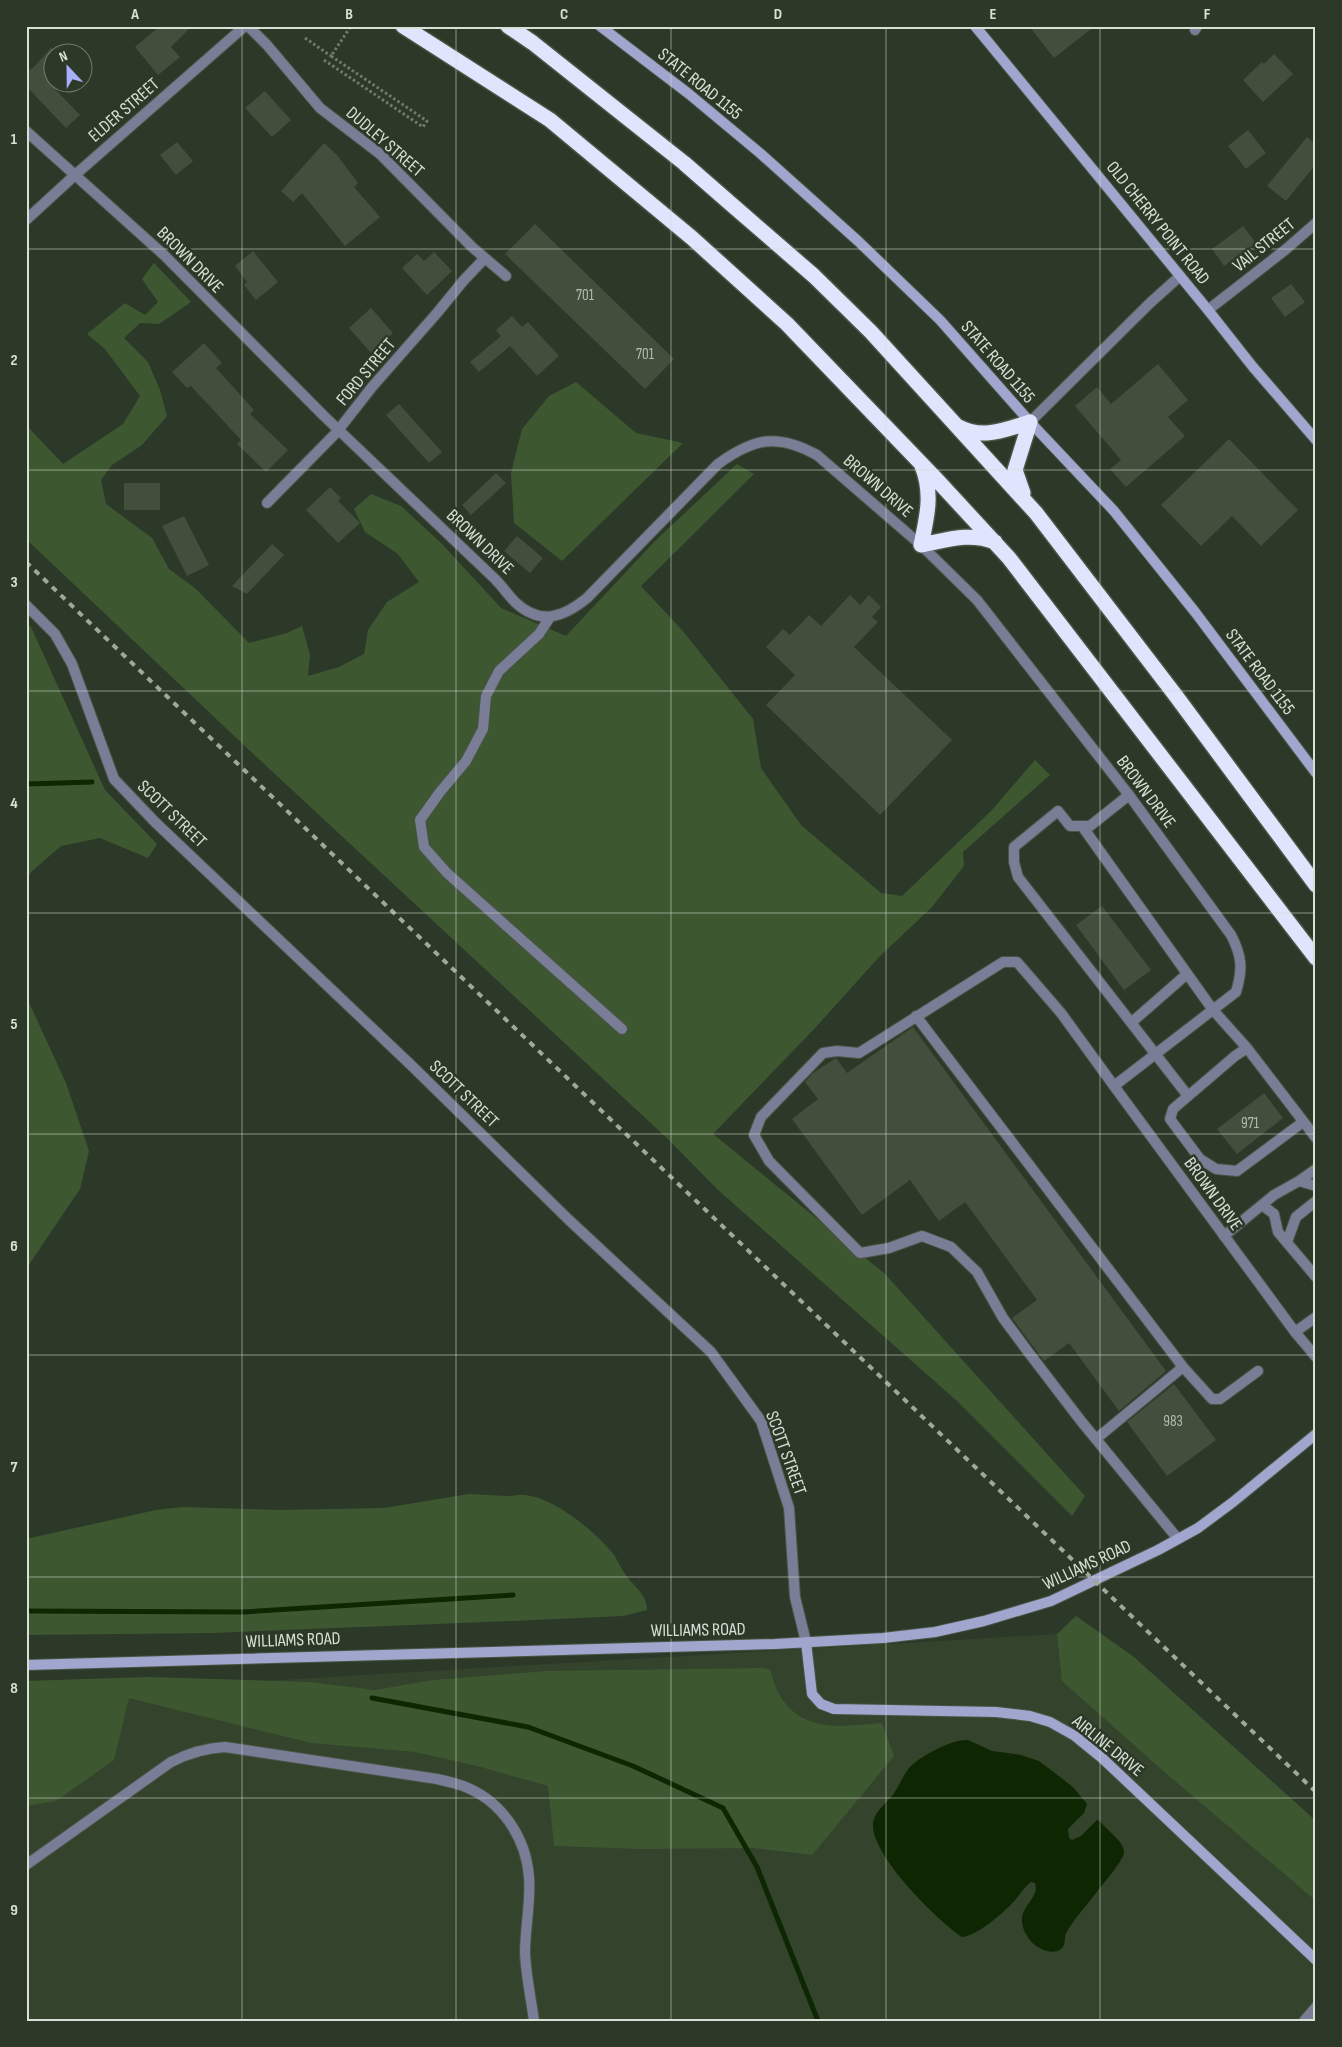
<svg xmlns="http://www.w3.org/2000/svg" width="1342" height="2047" viewBox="0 0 1342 2047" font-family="'Sofia Sans Condensed',sans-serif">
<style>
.built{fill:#33432c}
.green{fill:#3d5831}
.water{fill:#0e2601}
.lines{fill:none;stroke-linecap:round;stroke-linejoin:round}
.stream{stroke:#0e2601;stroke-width:5}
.building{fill:#424f3d}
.lane-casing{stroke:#495444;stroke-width:12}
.street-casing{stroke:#495444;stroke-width:12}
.secondary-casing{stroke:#495444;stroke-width:12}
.highway-casing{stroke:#495444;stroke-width:18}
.path{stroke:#717b6d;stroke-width:3;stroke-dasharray:2.5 2.5;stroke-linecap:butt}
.lane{stroke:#797d96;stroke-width:10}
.street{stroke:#797d96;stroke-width:10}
.secondary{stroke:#a0a6cd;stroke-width:10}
.highway{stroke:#e0e4fd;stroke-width:15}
.rail{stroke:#9fa89c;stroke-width:4;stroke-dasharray:6 6;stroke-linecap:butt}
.grid{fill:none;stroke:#d9e0d6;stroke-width:1;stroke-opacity:0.55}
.labels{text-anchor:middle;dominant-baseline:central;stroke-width:5;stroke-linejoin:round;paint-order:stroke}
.number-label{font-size:15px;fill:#b3bcb0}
.street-label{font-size:18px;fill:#d9e0d6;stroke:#2d3928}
.neatline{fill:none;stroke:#d9e0d6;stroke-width:2}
.grid-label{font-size:16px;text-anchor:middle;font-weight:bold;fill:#d9e0d6}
</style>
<rect width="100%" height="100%" fill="#2d3928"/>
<path class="built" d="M1057 1634 1316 1879V2021H26V1695Z"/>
<path class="green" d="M154 263 191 302 159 324 140 323 124 338 148 362 160 390 167 416 142 445 112 465 101 480 106 504 152 538 169 569 196 589 249 643 287 633 302 626 310 655 308 676 339 667 364 654 368 630 387 602 419 582 398 554 365 532 354 509 371 494 401 506 442 544 501 608 566 636 655 541 737 464 754 474 641 586 682 630 753 719 761 768 801 825 881 893 902 896 991 811 1035 760 1050 775 963 852 964 866 932 907 879 957 816 1027 713 1134 885 1274 1085 1496 1072 1516 957 1401 717 1189 669 1140 248 749 26 539V425L63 464 123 424 140 396 105 349 87 334 125 303 145 315 158 302 142 279Z
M576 382 636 433 683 443 562 561 514 523 511 473 522 429 549 396Z
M26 623 31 627 105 790 157 844 148 858 100 838 61 846 31 872 26 881Z
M26 996 66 1083 89 1151 80 1189 26 1269Z
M469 1494C481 1495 494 1495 507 1496 515 1496 523 1494 530 1496 557 1500 598 1534 614 1555 618 1561 621 1569 626 1575 634 1587 647 1594 647 1610L623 1616 512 1621 211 1633 26 1635V1539L156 1510 182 1507 278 1510 384 1508Z
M1076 1616 1134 1657 1316 1821V1901L1161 1769 1062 1681 1057 1634Z
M764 1668 770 1670C773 1678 775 1688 780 1696 804 1734 844 1726 882 1723L894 1756 812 1855 753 1848 641 1849 554 1846 548 1786 477 1766 415 1752 311 1743 129 1698 114 1760 56 1801 26 1806V1681L148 1677 309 1682 375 1690 433 1680 547 1671Z"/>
<path class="water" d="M968 1740 992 1751 1021 1755 1039 1761 1073 1787 1087 1804 1084 1813 1068 1829 1069 1838 1072 1840 1081 1836 1097 1820 1101 1822C1107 1831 1124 1841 1124 1852 1124 1860 1102 1885 1096 1893 1086 1906 1074 1919 1066 1933 1064 1937 1066 1944 1062 1948 1054 1957 1035 1948 1029 1939 1008 1908 1041 1903 1035 1883L1031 1882C1025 1886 1021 1893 1016 1899 1006 1911 977 1936 962 1937 937 1920 875 1859 873 1827 872 1814 884 1805 892 1796 899 1787 903 1775 910 1767 921 1756 952 1739 968 1740Z"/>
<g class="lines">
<path class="stream" d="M26 784 92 782
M26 1611 244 1612 513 1595
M372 1698 528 1727 633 1766 723 1808 757 1867 818 2021"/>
</g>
<path class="building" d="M160 26H192L171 47 180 57 158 75 135 47Z
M1029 26H1095L1054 58Z
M52 47V86L80 115 66 128 26 86V72L34 67Z
M1274 54 1293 74 1263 102 1243 80 1262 62 1264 64Z
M265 91 291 120 272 137 245 108Z
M1248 130 1266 153 1246 169 1228 146Z
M1307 137 1316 144V164L1286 201 1267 186Z
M177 142 193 161 176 175 160 155Z
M324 143 337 155 358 183 354 187 380 217 345 246 302 193 293 202 281 191Z
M535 224 674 359 645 389 505 254Z
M1243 226 1256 243 1224 266 1212 249Z
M253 251 278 282 256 300 244 285 247 282 235 266Z
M434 252 452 271 427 295 402 268 417 254 424 261Z
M1291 284 1305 302 1285 317 1271 298Z
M371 308 393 333 371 353 349 328Z
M512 316 522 327 528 322 559 356 537 376 510 346 479 372 470 362 501 336 496 330Z
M204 343 222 363 216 368 254 410 250 414 288 450 266 472 237 444 241 440 191 386 187 388 172 372Z
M1158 364 1188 400 1168 417 1185 436 1126 487 1110 469 1121 460 1075 406 1097 387 1111 404Z
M399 404 442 452 429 463 386 415Z
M1229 439 1298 510 1261 546 1232 516 1201 546 1161 505Z
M496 473 506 483 471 515 462 505Z
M124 483H160V510H124Z
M330 487 341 498 338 501 360 523 338 543 306 510Z
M184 516 209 565 187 576 162 526Z
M517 536 543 558 530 573 504 551Z
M272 544 284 555 247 594 232 586Z
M850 595 860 605 869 595 881 607 872 617 878 622 854 647 952 740 880 815 766 705 795 675 766 647 783 629 790 635 809 615 821 626Z
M1102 906 1151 970 1124 990 1076 925Z
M913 1027 1166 1371 1119 1411 1069 1343 1044 1361 1012 1318 1037 1300 965 1202 939 1221 910 1180 862 1215 792 1119 818 1099 805 1082 813 1073 836 1058 847 1073Z
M1264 1093 1283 1118 1237 1154 1217 1129Z
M1174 1384 1216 1440 1167 1476 1127 1422Z"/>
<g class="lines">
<defs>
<path id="lane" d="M550 617 539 634 499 671 486 696 483 729 466 761 440 792 420 820 424 847 447 873 622 1029
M1129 795 1090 826H1070L1058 811 1014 847V862L1018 877 1188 1096
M1082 826 1213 1010 1247 1048
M916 1016 1183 1367
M1132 1022 1187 974
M1114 1086 1061 1013 1017 962H1003L859 1053 837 1051 823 1053 761 1117 754 1135 769 1161 860 1253 889 1248 922 1236 951 1247 977 1272 1003 1318 1029 1353 1081 1421 1178 1539
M1303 1122 1237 1171 1216 1169 1200 1159 1170 1119 1173 1109 1235 1056 1247 1048 1316 1138
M1299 1181 1316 1169
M1262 1205 1274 1214 1278 1232 1316 1277
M1224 1236 1274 1195 1299 1181 1316 1186
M1287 1242 1296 1217 1316 1201
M1295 1332 1316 1317
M1096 1439 1183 1367 1212 1399H1220L1258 1371
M26 1865 171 1762C189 1753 205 1748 225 1747L437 1779C446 1781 455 1783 463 1786 501 1800 526 1837 529 1877 531 1902 525 1928 525 1953 526 1976 531 1998 534 2021
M1304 2021 1316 2007"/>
<path id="street" d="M248 26 267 45 320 108 380 154 472 247 506 276
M1195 30 1197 26
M26 131 164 255 324 416 495 579C502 586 508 595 515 602 540 626 564 617 587 598L718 464C754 438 777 433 817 455L921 545 977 600 1129 795 1231 935C1242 956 1243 969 1236 992L1114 1086 1295 1332 1316 1357
M26 220 75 175 245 26
M1208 310 1285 250 1316 223
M1030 422 1150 303 1180 276
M267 503 336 433 372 387 437 313 464 280 485 258
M26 605 55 634 72 664 114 779 155 822 412 1066 569 1220 711 1352 761 1421 789 1508 795 1597 806 1642"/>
<path id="secondary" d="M600 26 689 94 761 154 858 241 940 320 1030 422 1114 511 1195 612 1316 773
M975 26 1208 310 1253 367 1316 440
M806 1642 812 1694 821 1704 834 1709 996 1712 1030 1716 1050 1722 1075 1736 1102 1758 1316 1960
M26 1665 775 1644 883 1638 935 1632 984 1621 1051 1601 1158 1550 1198 1528 1233 1502 1316 1434"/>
<path id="highway" d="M403 26 550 120 692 238 787 324 937 480 1009 558 1316 958
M508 26 533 43 684 163 731 204 814 276 871 332 1036 513 1176 696 1316 885
M957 426C982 440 1004 430 1030 422
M922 466C933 493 927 517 921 545 947 540 970 532 995 542
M1023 493 1015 470 1030 422"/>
</defs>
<use href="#lane" class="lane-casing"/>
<use href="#street" class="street-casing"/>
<use href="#secondary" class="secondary-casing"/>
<use href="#highway" class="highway-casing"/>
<path class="path" d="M305 38 331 56
M324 60 423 127 427 121 331 56 351 26"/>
<use href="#lane" class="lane"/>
<use href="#street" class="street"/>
<use href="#secondary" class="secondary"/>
<use href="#highway" class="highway"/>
<path class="rail" d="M26 562 1316 1792"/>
</g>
<path class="grid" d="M242 26V2021M456 26V2021M671 26V2021M886 26V2021M1100 26V2021M26 249H1316M26 470H1316M26 691H1316M26 913H1316M26 1134H1316M26 1355H1316M26 1577H1316M26 1798H1316"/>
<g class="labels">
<g class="number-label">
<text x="585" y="295">701</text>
<text x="645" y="354">701</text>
<text x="1250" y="1123">971</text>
<text x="1173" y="1421">983</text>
</g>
<g class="street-label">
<text transform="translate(700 84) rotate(39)">STATE ROAD 1155</text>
<text transform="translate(124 110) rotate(-41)">ELDER STREET</text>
<text transform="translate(385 142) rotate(41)">DUDLEY STREET</text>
<text transform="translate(1158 223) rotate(51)">OLD CHERRY POINT ROAD</text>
<text transform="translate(1264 245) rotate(-39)">VAIL STREET</text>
<text transform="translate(190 260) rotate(45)">BROWN DRIVE</text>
<text transform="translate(998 362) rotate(49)">STATE ROAD 1155</text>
<text transform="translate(366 372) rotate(-50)">FORD STREET</text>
<text transform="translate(878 486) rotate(41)">BROWN DRIVE</text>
<text transform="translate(480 542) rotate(44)">BROWN DRIVE</text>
<text transform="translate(1260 672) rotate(53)">STATE ROAD 1155</text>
<text transform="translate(1146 792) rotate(53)">BROWN DRIVE</text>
<text transform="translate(172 814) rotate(44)">SCOTT STREET</text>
<text transform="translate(464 1094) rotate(44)">SCOTT STREET</text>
<text transform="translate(1213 1194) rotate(54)">BROWN DRIVE</text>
<text transform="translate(786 1453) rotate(70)">SCOTT STREET</text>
<text transform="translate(1087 1565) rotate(-25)">WILLIAMS ROAD</text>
<text transform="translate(698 1630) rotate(-1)">WILLIAMS ROAD</text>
<text transform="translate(293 1640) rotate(-2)">WILLIAMS ROAD</text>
<text transform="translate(1108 1746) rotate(39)">AIRLINE DRIVE</text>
</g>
</g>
<rect width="1342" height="2047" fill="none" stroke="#2d3928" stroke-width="55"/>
<g transform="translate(68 68) rotate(338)"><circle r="24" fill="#2d3928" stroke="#727c6e"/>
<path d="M0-4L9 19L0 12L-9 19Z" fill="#a8b0fc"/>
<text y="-8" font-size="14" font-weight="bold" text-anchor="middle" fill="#d9e0d6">N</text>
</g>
<rect x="28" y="28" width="1286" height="1992" class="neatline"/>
<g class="grid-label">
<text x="135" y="19">A</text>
<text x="349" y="19">B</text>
<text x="564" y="19">C</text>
<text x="778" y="19">D</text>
<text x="993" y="19">E</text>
<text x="1207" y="19">F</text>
<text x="14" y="144">1</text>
<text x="14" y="365">2</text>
<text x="14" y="587">3</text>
<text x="14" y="808">4</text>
<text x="14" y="1029">5</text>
<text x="14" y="1251">6</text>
<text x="14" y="1472">7</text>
<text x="14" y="1693">8</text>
<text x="14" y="1915">9</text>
</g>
</svg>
